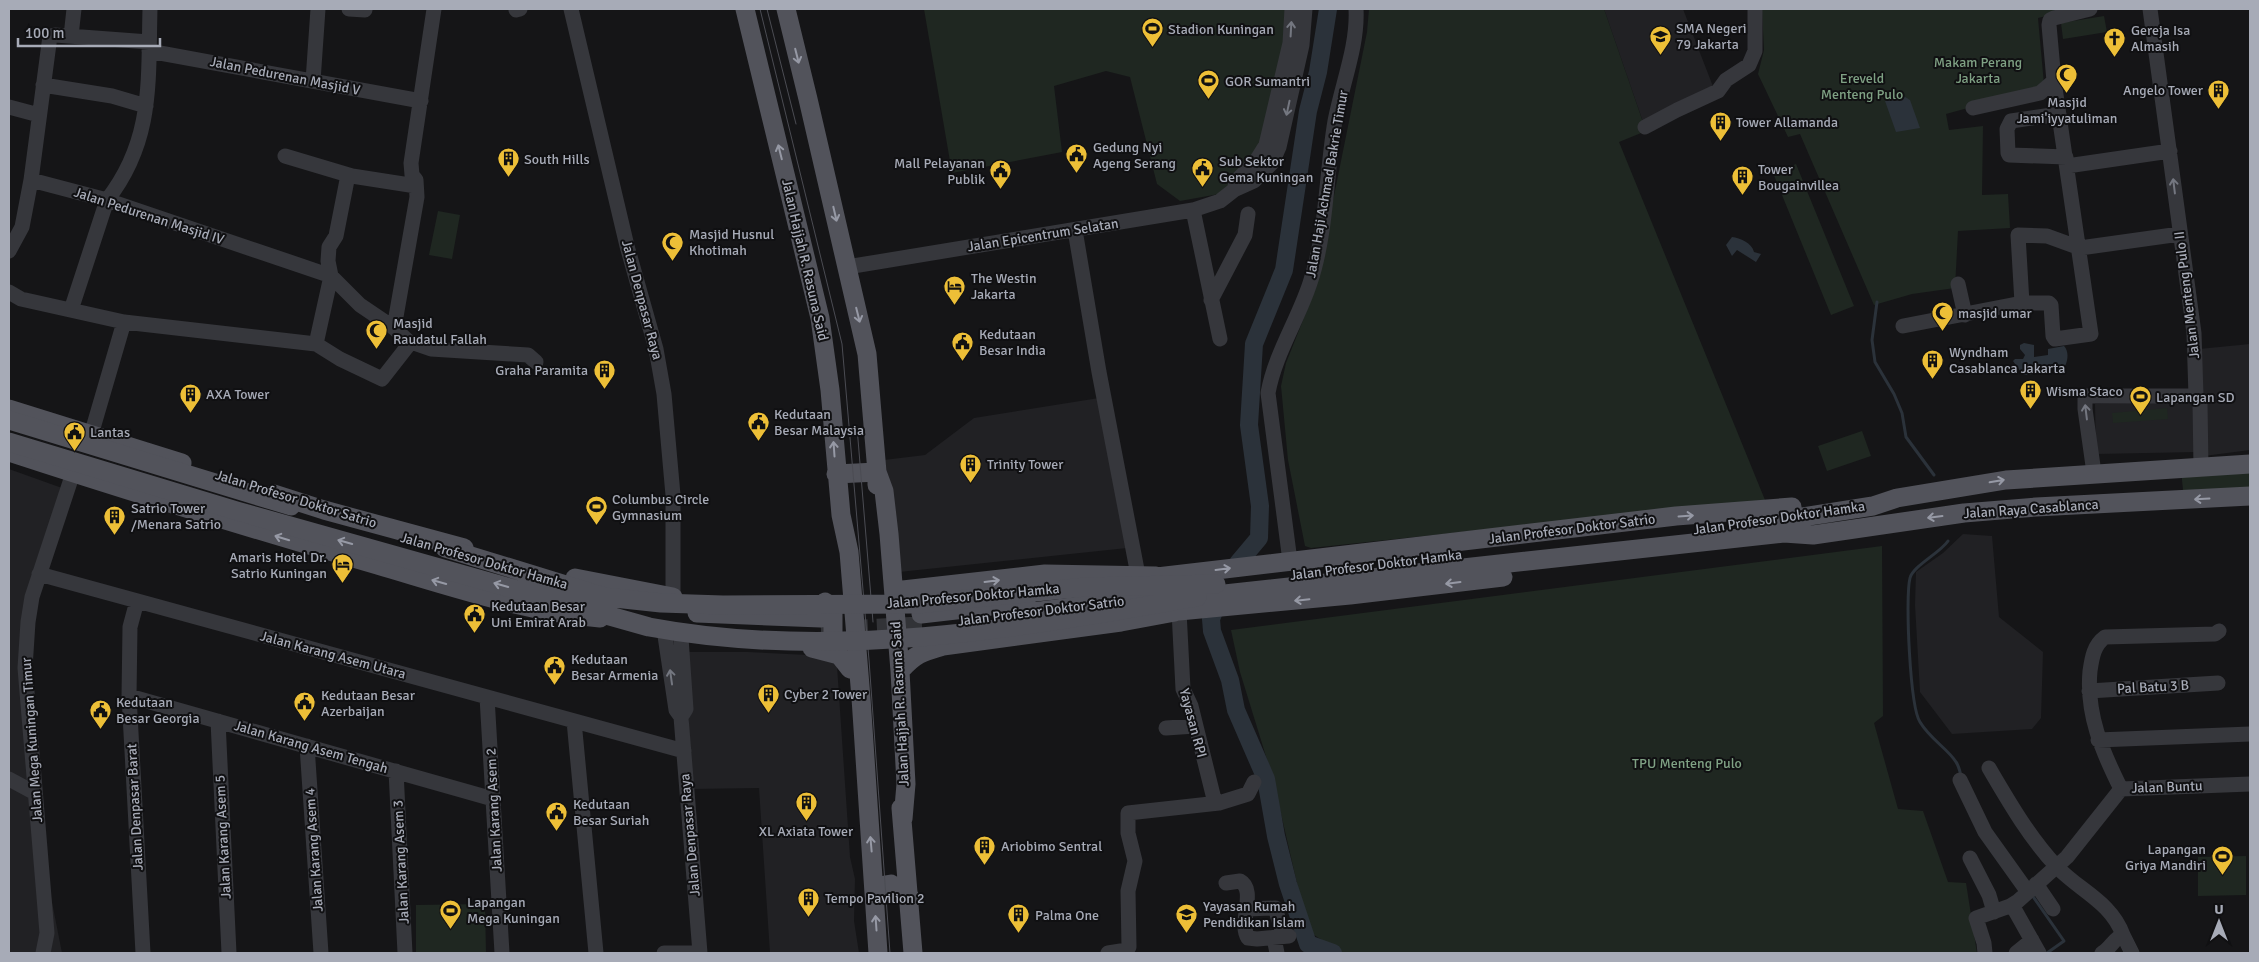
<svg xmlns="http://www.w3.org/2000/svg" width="2259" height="962" viewBox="0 0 2259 962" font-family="Signika,sans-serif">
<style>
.built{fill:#212124}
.green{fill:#1f2721}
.water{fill:#2b323a}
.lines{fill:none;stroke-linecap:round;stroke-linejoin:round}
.stream{stroke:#2b323a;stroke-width:3}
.river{stroke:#2b323a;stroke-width:18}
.major-tunnel{stroke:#323337;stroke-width:19;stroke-dasharray:19 9;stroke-linecap:butt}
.minor{stroke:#36373c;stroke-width:15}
.major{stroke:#52535b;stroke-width:19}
.tram{stroke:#4b4c53;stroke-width:1}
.major-bridge{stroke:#52535b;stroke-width:19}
.oneway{stroke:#747780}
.oneway2{stroke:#9699a5}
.labels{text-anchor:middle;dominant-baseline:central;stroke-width:4;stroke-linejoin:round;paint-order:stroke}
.poi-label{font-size:14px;fill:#a7abb7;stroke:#101012;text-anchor:start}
.park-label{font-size:14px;fill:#7fa184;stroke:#101012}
.street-label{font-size:14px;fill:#a7abb7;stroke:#101012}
</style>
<rect width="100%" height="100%" fill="#151517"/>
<path class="built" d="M1604 9H1683L1714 89 1643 122Z
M2250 344V450L2204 456 2199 349Z
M1099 398 1127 548 899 572 884 460 925 455 974 418Z
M2197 402 2198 452 2096 454 2095 404Z
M9 469 62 488 27 591 28 780 62 953H9Z
M1963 534 1992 536 1999 617 2043 652 2041 718 2032 729 1952 734 1920 692 1915 605 1916 572 1943 553Z
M689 652H747L829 656 837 666 850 857 855 879 854 921 859 953H770L759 788 689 789Z"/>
<path class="green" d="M924 9H1296L1255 166 1219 194 1180 201 1157 184 1130 77 1106 71 1054 86 1062 152 952 173Z
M1369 9H1604L1646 131 1619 142 1765 500 1311 548 1305 546 1288 460 1281 386 1286 363 1315 290 1367 32Z
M1762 9H2075L2038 18 2044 84 2037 89 1946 114 1949 130 1983 126 1982 195 2008 194 2010 228 1958 231 1955 288 1912 294 1874 305 1800 134 1788 137 1758 74 1764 50Z
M2104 16 2107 32 2063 39 2061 23Z
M1796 164 1854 306 1831 315 1773 173Z
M438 211 460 215 452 259 429 255Z
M2167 408 2168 419 2113 423 2112 413Z
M1862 431 1871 456 1827 471 1818 446Z
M2250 463V496L2184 500 2181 470Z
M1882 546 1883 716 1874 723 1898 809 1923 811 1948 882 1966 883 1977 953H1342L1308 931 1273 779 1240 672 1231 630Z
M2246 856V895L2198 896V857Z
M485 904 486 953H416V905Z"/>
<path class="water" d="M1902 95 1910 100 1920 128 1896 132 1885 101Z
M1732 237C1740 238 1752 243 1754 252L1761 254 1756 262 1737 250 1732 256 1726 245Z
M2024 343 2034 345V357L2048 355V349L2064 346C2069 351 2068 360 2065 366 2054 370 2041 367 2032 375H2023L2013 361 2015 359H2023L2025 355 2020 349V345Z"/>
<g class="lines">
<path class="stream" d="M1877 302 1872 340 1875 362 1894 394 1902 413 1906 437 1934 475
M1948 541C1940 553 1913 566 1910 578 1905 597 1910 707 1920 722 1930 739 1948 749 1956 762 1959 766 1960 772 1961 776
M2032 895 2064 941 2047 953"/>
<path class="river" d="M1238 563 1259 538 1260 506 1249 425 1254 344 1284 270 1308 111 1318 72 1328 9
M1215 609 1211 619 1212 631 1230 680 1236 710 1266 779 1276 836 1288 884 1308 944 1333 953"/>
<path class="major-tunnel" d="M821 631 922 626"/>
<path class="minor" d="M349 9 365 10
M571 9 627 246 656 349 664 394 673 495V597
M2150 9 2194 333 2196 396 2200 403 2201 468
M516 10 520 9
M71 36 74 9
M149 51 421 101
M313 81 318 9
M43 85 112 96 146 106
M9 107 39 115
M1973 108 2040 93 2054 81
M2059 114 2011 121 2007 129 2008 153 2009 155 2066 157
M1645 127 1677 110 1718 91 1726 80 1749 65 1755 51V9
M285 156 352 176 416 186
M2067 166 2170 151
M31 180 107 200 331 276 360 305 394 328 408 341
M1234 190 1237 180 1256 161 1266 145 1290 43 1292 9
M1193 210 1220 339
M1075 230 1099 372 1138 575
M9 251 22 227 31 180 50 36 55 35 149 42
M847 267 1193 210 1220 201 1234 190 1254 181 1272 163 1279 147 1302 45 1305 9
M1958 284 1965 315
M9 292 21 299 124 322 316 344 340 359 382 379 407 347 408 341
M1211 300 1245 235 1248 214
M2022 303 2018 235 2047 236 2080 248 2180 234
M71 310 107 200C154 140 148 80 150 9
M1903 326 2022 303H2049L2051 305 2053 336 2055 339 2091 334 2054 81 2049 25 2050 20 2054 18 2090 9
M394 328 417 197 416 180 412 175 411 163 434 9
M408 341 431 349 528 355 536 362
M316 344 331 276 328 261 329 247 336 236 348 175
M91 435 124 322
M2094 473 2085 409V398L2087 396H2196
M1290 561 1268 393C1275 354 1298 320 1310 283 1327 233 1326 173 1335 121 1342 84 1358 46 1356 9
M39 574 684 751
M137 601 130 627 129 696 143 953
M1179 611 1183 689 1191 706 1215 803
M2219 631 2215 634 2105 637C2094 645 2092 657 2090 671 2086 714 2102 751 2121 789L2250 784
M665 636 676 710 681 717 700 953
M2089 691 2218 683
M129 696 493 799
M487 697 502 953
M681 717 686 709 681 638
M218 721 229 953
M574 721 596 953
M1166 728 1195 726
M2098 740 2250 734
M307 746 321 953
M1989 768C2009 802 2029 837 2057 867 2080 891 2111 902 2123 935
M396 771 405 953
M9 779 35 793
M1960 780 1985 832 2025 888 2026 893
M1970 858 1989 895 1994 912
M1226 883 1240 881C1257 890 1238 923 1248 938L1257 939 1289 936
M2036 884 2053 909
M2012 905 2039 953
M1247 909 1275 908 1284 936
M1274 938 1277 953
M43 953 47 933 25 668 28 622 32 597 73 473
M664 953H699
M1108 953 1127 950 1129 947 1128 891 1135 861 1128 833V813L1219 803 1248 794 1254 782
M1985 953 1984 943 1976 918 2010 906 2018 901 2067 857 2121 789
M2016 953 2032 940
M2102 953C2111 948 2114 938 2123 935L2132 953"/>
<path class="major" d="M745 9 820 318 830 390 841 515 849 552 861 698 878 953
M786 9 808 99 867 354 877 472 884 491 889 534 900 671 906 784 903 819
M9 409 182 463
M9 452C131 492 253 529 377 565 449 586 525 612 600 618
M836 474 877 472V485
M274 494 324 510 464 548
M1764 523 1873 506 1897 498 2006 480 2250 464
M575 578 673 597
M1141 582 1157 577 1676 516 1792 507
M894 591 1045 574 1156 576
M1197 597 1784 533 1813 535 1964 513 2036 507 2250 496
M697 613 821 618
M921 614 1026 602
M1009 615 1135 599 1179 611 1350 595 1503 577
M818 647 827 644 833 638V607L825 602
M812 648 839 655 850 669
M900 671C915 654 922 652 943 646L1121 622 1175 612
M901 808 913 953
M874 893 885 885 891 884 909 895"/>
<path class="tram" d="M760 9 842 344 869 660 890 953
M767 9 796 124
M857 427 873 622"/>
<path class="major-bridge" d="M9 420 291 506
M9 442 237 511 649 627C832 661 1016 629 1197 597
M445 548 605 597 661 603 723 605 918 604 1085 587 1216 584"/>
</g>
<defs><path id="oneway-shaft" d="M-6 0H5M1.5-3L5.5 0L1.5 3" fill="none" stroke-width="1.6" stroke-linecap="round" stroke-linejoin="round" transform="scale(1.25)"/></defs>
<g class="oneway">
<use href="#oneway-shaft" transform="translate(1291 29) rotate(-87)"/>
<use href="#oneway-shaft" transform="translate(1288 108) rotate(102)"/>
<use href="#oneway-shaft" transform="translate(2174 186) rotate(-97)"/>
<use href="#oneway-shaft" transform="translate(2086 412) rotate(-97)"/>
<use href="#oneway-shaft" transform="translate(671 677) rotate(-98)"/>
</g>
<g class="oneway2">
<use href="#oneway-shaft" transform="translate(797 56) rotate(76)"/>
<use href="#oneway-shaft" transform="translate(780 152) rotate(-104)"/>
<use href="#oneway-shaft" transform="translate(835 214) rotate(77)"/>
<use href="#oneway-shaft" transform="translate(858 315) rotate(76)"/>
<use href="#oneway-shaft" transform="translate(834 449) rotate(-94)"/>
<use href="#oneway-shaft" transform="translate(1997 481) rotate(-10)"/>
<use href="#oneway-shaft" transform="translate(2202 499) rotate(177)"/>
<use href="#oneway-shaft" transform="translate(1686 516) rotate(-4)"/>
<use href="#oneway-shaft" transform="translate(1935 517) rotate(173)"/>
<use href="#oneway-shaft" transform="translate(282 538) rotate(-163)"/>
<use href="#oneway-shaft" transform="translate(345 542) rotate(-164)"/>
<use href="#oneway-shaft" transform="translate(1223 569) rotate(-7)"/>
<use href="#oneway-shaft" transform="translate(992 581) rotate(-7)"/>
<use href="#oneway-shaft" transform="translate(439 582) rotate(-164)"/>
<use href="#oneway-shaft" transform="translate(1453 583) rotate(173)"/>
<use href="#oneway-shaft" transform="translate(501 585) rotate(-164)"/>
<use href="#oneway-shaft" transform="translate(1302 600) rotate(174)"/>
<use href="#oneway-shaft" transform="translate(871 844) rotate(-95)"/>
<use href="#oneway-shaft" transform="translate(876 923) rotate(-94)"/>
</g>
<defs>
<symbol id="stadium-pin" viewBox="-11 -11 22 30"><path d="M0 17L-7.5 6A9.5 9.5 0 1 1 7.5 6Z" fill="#edbf37" stroke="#101012"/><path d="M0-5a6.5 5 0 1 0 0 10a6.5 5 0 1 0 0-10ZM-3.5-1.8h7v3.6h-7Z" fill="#111"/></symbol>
<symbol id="school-pin" viewBox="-11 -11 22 30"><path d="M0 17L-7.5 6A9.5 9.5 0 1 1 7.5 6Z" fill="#edbf37" stroke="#101012"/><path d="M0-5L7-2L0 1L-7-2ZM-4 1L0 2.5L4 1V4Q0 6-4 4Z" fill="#111"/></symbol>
<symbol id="church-pin" viewBox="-11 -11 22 30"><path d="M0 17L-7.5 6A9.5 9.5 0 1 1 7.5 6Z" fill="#edbf37" stroke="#101012"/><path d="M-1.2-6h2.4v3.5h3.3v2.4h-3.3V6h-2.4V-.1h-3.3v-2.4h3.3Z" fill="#111"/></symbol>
<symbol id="mosque-pin" viewBox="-11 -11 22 30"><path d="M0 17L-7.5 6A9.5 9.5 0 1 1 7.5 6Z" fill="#edbf37" stroke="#101012"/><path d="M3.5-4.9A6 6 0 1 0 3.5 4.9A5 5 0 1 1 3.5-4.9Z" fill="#111"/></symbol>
<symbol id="building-pin" viewBox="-11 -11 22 30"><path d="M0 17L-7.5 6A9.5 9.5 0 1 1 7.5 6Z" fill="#edbf37" stroke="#101012"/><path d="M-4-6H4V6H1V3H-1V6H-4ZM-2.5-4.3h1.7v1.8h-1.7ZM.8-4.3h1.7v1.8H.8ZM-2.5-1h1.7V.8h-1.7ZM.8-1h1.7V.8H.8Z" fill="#111"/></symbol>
<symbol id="civic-pin" viewBox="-11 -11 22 30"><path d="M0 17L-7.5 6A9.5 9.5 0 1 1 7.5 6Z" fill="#edbf37" stroke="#101012"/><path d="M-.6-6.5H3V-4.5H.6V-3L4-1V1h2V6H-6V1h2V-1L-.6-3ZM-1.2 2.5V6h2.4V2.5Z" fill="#111"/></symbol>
<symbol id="hotel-pin" viewBox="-11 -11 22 30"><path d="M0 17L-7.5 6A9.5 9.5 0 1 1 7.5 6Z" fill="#edbf37" stroke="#101012"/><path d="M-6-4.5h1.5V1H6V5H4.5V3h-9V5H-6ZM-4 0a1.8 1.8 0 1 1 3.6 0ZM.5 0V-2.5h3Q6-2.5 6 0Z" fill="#111"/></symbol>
</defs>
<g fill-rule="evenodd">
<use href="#stadium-pin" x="1140" y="16" width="25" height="34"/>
<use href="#school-pin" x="1648" y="24" width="25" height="34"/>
<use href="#church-pin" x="2102" y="26" width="25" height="34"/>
<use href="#mosque-pin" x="2054" y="62" width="25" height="34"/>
<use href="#stadium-pin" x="1196" y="68" width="25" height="34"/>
<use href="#building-pin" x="2206" y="78" width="25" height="34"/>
<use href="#building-pin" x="1708" y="110" width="25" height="34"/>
<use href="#civic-pin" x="1064" y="142" width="25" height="34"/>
<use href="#building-pin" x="496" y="146" width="25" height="34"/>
<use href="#civic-pin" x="1190" y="156" width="25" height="34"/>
<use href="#civic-pin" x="988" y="158" width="25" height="34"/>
<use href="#building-pin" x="1730" y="164" width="25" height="34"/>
<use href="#mosque-pin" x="660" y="230" width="25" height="34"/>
<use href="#hotel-pin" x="942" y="274" width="25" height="34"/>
<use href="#mosque-pin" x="1930" y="300" width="25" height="34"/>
<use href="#mosque-pin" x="364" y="318" width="25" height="34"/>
<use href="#civic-pin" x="950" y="330" width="25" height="34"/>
<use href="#building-pin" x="1920" y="348" width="25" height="34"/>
<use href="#building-pin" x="592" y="358" width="25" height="34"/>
<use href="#building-pin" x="2018" y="378" width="25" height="34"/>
<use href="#building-pin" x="178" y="382" width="25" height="34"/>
<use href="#stadium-pin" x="2128" y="384" width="25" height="34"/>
<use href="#civic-pin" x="746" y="410" width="25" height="34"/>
<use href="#civic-pin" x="62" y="420" width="25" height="34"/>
<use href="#building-pin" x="958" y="452" width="25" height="34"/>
<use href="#stadium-pin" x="584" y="494" width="25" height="34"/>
<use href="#building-pin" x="102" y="504" width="25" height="34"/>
<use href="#hotel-pin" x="330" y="552" width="25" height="34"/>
<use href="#civic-pin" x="462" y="602" width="25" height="34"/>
<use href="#civic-pin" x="542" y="654" width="25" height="34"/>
<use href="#building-pin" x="756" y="682" width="25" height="34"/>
<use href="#civic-pin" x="292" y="690" width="25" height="34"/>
<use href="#civic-pin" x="88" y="698" width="25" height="34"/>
<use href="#building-pin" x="794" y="790" width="25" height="34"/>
<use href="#civic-pin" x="544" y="800" width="25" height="34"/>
<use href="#building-pin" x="972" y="834" width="25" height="34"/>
<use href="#stadium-pin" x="2210" y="844" width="25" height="34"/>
<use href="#building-pin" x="796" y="886" width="25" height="34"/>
<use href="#stadium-pin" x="438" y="898" width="25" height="34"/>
<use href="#school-pin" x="1174" y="902" width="25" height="34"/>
<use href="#building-pin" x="1006" y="902" width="25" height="34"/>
</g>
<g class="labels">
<g class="poi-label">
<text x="1676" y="28">SMA Negeri<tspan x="1676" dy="16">79 Jakarta</tspan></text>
<text x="1168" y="29">Stadion Kuningan</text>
<text x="2131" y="30">Gereja Isa<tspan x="2131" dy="16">Almasih</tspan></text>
<text x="1225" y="81">GOR Sumantri</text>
<text x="2203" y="90" text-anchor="end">Angelo Tower</text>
<text x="2067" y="102" text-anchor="middle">Masjid<tspan x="2067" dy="16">Jami'iyyatuliman</tspan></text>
<text x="1736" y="122">Tower Allamanda</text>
<text x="1093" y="147">Gedung Nyi<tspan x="1093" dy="16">Ageng Serang</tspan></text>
<text x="524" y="159">South Hills</text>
<text x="1219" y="161">Sub Sektor<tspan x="1219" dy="16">Gema Kuningan</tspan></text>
<text x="985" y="163" text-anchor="end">Mall Pelayanan<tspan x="985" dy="16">Publik</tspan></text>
<text x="1758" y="169">Tower<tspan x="1758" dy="16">Bougainvillea</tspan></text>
<text x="689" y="234">Masjid Husnul<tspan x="689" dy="16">Khotimah</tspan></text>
<text x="971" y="278">The Westin<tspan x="971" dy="16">Jakarta</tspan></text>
<text x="1958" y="313">masjid umar</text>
<text x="393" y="323">Masjid<tspan x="393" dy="16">Raudatul Fallah</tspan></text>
<text x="979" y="334">Kedutaan<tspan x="979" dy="16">Besar India</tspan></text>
<text x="1949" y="352">Wyndham<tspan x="1949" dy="16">Casablanca Jakarta</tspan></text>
<text x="588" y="370" text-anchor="end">Graha Paramita</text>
<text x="2046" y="391">Wisma Staco</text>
<text x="206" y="394">AXA Tower</text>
<text x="2156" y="397">Lapangan SD</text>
<text x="774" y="414">Kedutaan<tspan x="774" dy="16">Besar Malaysia</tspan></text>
<text x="90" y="432">Lantas</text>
<text x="987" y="464">Trinity Tower</text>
<text x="612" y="499">Columbus Circle<tspan x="612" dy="16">Gymnasium</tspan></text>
<text x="131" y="508">Satrio Tower<tspan x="131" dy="16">/Menara Satrio</tspan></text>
<text x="327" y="557" text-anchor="end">Amaris Hotel Dr.<tspan x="327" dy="16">Satrio Kuningan</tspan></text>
<text x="491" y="606">Kedutaan Besar<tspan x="491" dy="16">Uni Emirat Arab</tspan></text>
<text x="571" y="659">Kedutaan<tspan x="571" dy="16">Besar Armenia</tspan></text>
<text x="784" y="694">Cyber 2 Tower</text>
<text x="321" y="695">Kedutaan Besar<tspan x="321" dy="16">Azerbaijan</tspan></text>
<text x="116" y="702">Kedutaan<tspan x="116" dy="16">Besar Georgia</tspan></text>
<text x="573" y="804">Kedutaan<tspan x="573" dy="16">Besar Suriah</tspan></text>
<text x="806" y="831" text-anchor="middle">XL Axiata Tower</text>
<text x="1001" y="846">Ariobimo Sentral</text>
<text x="2206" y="849" text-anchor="end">Lapangan<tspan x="2206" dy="16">Griya Mandiri</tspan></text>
<text x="825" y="898">Tempo Pavilion 2</text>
<text x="467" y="902">Lapangan<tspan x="467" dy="16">Mega Kuningan</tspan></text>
<text x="1203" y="906">Yayasan Rumah<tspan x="1203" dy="16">Pendidikan Islam</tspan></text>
<text x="1035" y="915">Palma One</text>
</g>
<g class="park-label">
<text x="1978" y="62">Makam Perang<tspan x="1978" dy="16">Jakarta</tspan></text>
<text x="1862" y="78">Ereveld<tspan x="1862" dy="16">Menteng Pulo</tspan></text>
<text x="1687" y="763">TPU Menteng Pulo</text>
</g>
<g class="street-label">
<text transform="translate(285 76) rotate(11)">Jalan Pedurenan Masjid V</text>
<text transform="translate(1327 184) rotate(-80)">Jalan Haji Achmad Bakrie Timur</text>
<text transform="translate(149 216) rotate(18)">Jalan Pedurenan Masjid IV</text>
<text transform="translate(1043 235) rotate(-9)">Jalan Epicentrum Selatan</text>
<text transform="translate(805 260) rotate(77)">Jalan Hajjah R. Rasuna Said</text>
<text transform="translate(2187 295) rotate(-97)">Jalan Menteng Pulo II</text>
<text transform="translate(642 300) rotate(75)">Jalan Denpasar Raya</text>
<text transform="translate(296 499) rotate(17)">Jalan Profesor Doktor Satrio</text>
<text transform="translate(2031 509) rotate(-4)">Jalan Raya Casablanca</text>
<text transform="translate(1779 518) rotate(-8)">Jalan Profesor Doktor Hamka</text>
<text transform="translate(1572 529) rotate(-7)">Jalan Profesor Doktor Satrio</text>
<text transform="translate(484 561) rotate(16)">Jalan Profesor Doktor Hamka</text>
<text transform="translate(1376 565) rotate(-7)">Jalan Profesor Doktor Hamka</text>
<text transform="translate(973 596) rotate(-5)">Jalan Profesor Doktor Hamka</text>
<text transform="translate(1041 611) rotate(-7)">Jalan Profesor Doktor Satrio</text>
<text transform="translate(333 655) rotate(15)">Jalan Karang Asem Utara</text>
<text transform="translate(2153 687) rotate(-3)">Pal Batu 3 B</text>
<text transform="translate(900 704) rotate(-93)">Jalan Hajjah R. Rasuna Said</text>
<text transform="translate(1193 723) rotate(75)">Yayasan RPI</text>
<text transform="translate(32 740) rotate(-94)">Jalan Mega Kuningan Timur</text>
<text transform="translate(311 747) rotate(16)">Jalan Karang Asem Tengah</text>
<text transform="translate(2167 787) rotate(-2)">Jalan Buntu</text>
<text transform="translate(135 807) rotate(-93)">Jalan Denpasar Barat</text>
<text transform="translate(494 810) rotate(-93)">Jalan Karang Asem 2</text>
<text transform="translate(690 835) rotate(-95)">Jalan Denpasar Raya</text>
<text transform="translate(223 837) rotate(-93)">Jalan Karang Asem 5</text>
<text transform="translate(314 850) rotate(-94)">Jalan Karang Asem 4</text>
<text transform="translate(401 862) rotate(-93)">Jalan Karang Asem 3</text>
</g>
</g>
<rect width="2259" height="962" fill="none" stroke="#a7abb7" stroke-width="20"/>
<g transform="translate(2219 922)" stroke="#101012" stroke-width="4" paint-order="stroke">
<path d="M0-4L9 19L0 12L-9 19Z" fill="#a7abb7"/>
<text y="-8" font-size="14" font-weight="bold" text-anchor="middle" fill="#a7abb7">U</text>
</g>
<path d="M18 38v8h142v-8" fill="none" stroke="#a7abb7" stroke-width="2.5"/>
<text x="25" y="38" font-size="15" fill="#a7abb7" stroke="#101012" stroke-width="4" paint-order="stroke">100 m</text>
</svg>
